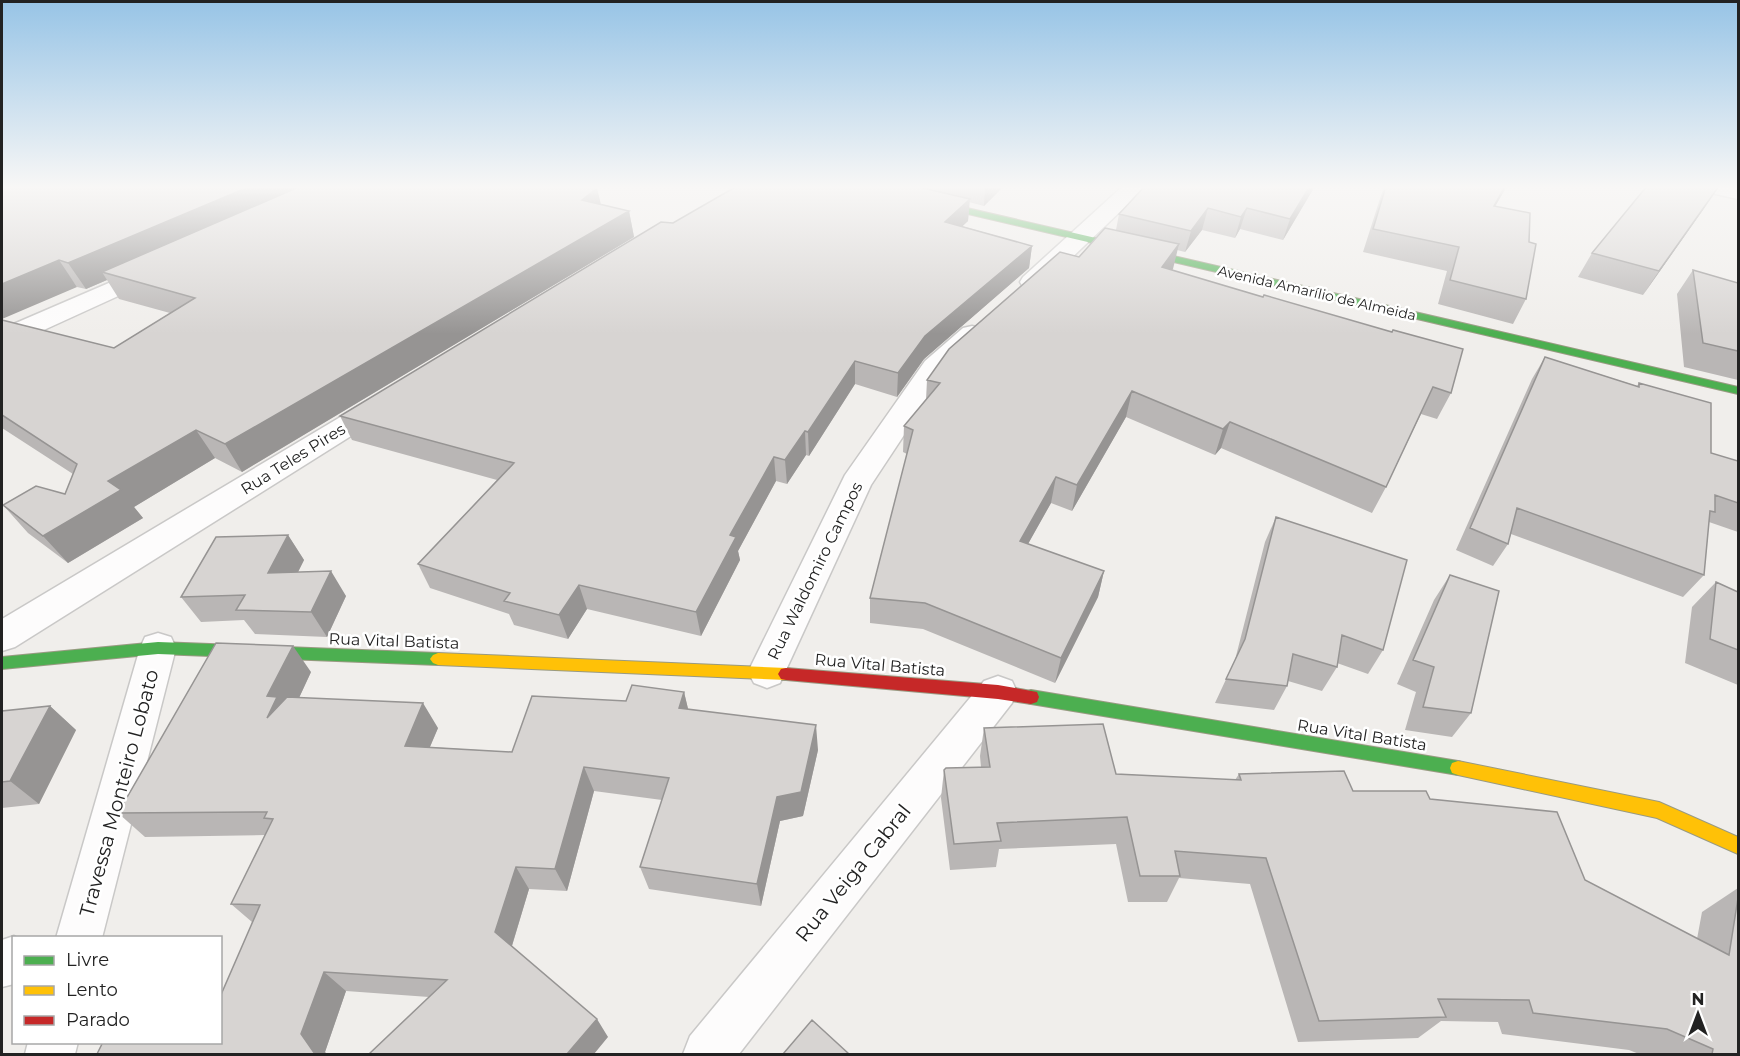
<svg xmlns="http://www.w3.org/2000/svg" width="1740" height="1056" viewBox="0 0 1740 1056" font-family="Montserrat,sans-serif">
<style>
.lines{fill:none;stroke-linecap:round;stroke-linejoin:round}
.street-casing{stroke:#c9c8c7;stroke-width:3}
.fast-casing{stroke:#999a82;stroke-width:2}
.slow-casing{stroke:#999a82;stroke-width:2}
.jam-casing{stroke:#999a82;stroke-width:2}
.street{fill:#fdfcfc;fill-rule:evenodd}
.fast{fill:#4caf50;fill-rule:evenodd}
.slow{fill:#ffc107;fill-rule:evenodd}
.jam{fill:#c62828;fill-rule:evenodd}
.wall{fill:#b9b6b5}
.shaded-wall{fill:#969493}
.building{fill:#d7d4d2;stroke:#969493;stroke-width:1.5}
.labels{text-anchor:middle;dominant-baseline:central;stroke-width:5;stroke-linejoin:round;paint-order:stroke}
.far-street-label{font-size:14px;fill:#222;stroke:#fff}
.street-label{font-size:16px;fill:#222;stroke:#fff}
.near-street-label{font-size:20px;fill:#222;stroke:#fff}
</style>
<rect width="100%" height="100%" fill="#f0eeeb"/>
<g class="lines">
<defs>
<path id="street" d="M1123 186H1147L1041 287 1032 289 1023 287 1020 282 1023 277Z
M1699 186 1738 187V199L1702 191Z
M153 264 162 266 165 271 162 276 11 345 2 347V329Z
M972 326 981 328 985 334 945 373 871 485 780 683 767 688 754 683 748 672 845 475 925 361 963 328Z
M384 394 394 397 398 403 394 409 15 647 2 651V619L374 397Z
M158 633 171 637 176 648 102 938H56L140 648 145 637Z
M998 676 1012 681 1017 692 1012 703 739 1054H683L690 1036 984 681Z
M14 936 17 938H14V984L2 987V940Z
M28 1042H78L75 1054H25Z"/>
<path id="fast" d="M857 186H872L1738 387V394L861 189Z
M158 642 438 653 443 655 446 659 443 663 438 665 158 654 2 669V657Z
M1031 690 1458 761 1464 763 1466 768 1464 773 1458 775 1031 704 1025 702 1023 697 1025 692Z"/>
<path id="slow" d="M438 653 786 668 791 669 794 674 791 679 786 680 438 665 433 663 430 659 433 655Z
M1458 761 1659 802 1738 837V854L1657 818 1458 775 1452 773 1450 768 1452 763Z"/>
<path id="jam" d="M786 668 998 685 1037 692 1039 697 1037 702 1031 704 998 699 786 680 781 679 778 674 781 669Z"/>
</defs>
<use href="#street" class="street-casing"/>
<use href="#fast" class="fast-casing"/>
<use href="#slow" class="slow-casing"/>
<use href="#jam" class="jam-casing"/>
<use href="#street" class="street"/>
<use href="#fast" class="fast"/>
<use href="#slow" class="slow"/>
<use href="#jam" class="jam"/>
</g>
<path class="wall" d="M2 186 601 204 629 211 634 237 242 472 215 458 134 507 143 518 68 563 28 533 3 505 65 494 73 474 2 428V320L114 348 170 313 119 299 107 280 86 289 77 287Z
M737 186H1004L984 206 969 202 968 221 962 226 1032 246 1029 268 924 359 897 397 855 384 809 456 806 455 787 484 776 481 738 551 740 560 701 636 587 609 568 639 514 625 509 614 430 588 418 564 497 480 352 440 340 416Z
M1315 186 1283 240 1240 229 1235 238 1202 230 1185 252 1177 250 1172 270 1451 393 1437 419 1421 414 1386 487 1372 513 1221 448 1215 455 1126 417 1072 511 1051 503 1028 544 1104 571 1098 597 1055 683 923 629 870 623V598L907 454 903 452 904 426 926 400 927 380 1079 257 1116 230 1119 214Z
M1384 186H1507L1495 206 1526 299 1513 324 1438 304 1447 271 1363 252Z
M1705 207 1643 295 1578 277 1592 253Z
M1693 270 1738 283V380L1684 367 1677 294Z
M1545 357 1637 386 1639 383 1711 453 1738 461V532L1709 522 1704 575 1683 597 1511 534 1508 544 1493 566 1456 550 1532 379Z
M1276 517 1383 650 1368 674 1337 663V667L1322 691 1288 681 1287 686 1274 710 1215 703 1235 660 1265 542Z
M288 535 304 560 298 572 346 596 327 637 255 634 244 620 201 622 181 597Z
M1450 575 1471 713 1452 737 1405 730 1416 692 1397 684 1434 600Z
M1716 582 1738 592V685L1685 663 1692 607Z
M311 672 299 698 438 728 430 747 512 752 626 701 684 692 688 709 818 750 803 816 780 821 761 906 649 889 640 867 662 800 594 791 567 891 529 889 512 946 608 1037 429 997 346 991 325 1052 220 1042 252 922 231 904 265 835 145 837 118 813Z
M50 706 76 730 39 804 2 808V711Z
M984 728 1116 774 1235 780 1239 774 1353 791 1430 799 1697 939 1702 912 1738 888V1054H1639L1629 1050 1502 1034 1498 1022 1441 1021 1418 1038 1298 1042 1250 884 1179 878 1167 902H1128L1116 844 999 849 996 867 950 870 941 798 944 770 981 767 980 756Z"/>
<path class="shaded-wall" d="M251 186H320L102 272 107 280 86 289 68 263Z
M985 186H1004L984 206Z
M1310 186H1315L1283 240 1290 219Z
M1505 186H1507L1482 229 1494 206Z
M1719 186 1705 207 1643 295 1659 271Z
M597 188 603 213 582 200Z
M970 199 968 221 944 244 945 222Z
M1208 208 1202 230 1185 252 1191 231Z
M1247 208 1240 229 1235 238 1241 217Z
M629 211 634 237 242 472 225 444Z
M1179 244 1173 269 1155 291 1162 267Z
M1032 246 1029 268 924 359 897 397 898 373 925 336Z
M59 260 77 287 2 319V284Z
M855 361V384L809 456 808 432Z
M1132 391 1126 417 1072 511 1077 485Z
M1230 422 1221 448 1215 455 1223 429Z
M196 430 215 458 134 507 143 518 68 563 43 536 108 481Z
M805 431 806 455 787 484 785 460Z
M774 457 776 481 738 551 740 560 701 636 696 612 730 535Z
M1056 477 1051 503 1015 567 1020 541Z
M288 535 304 560 285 598 268 573Z
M331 571 346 596 327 637 311 612Z
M1104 571 1098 597 1055 683 1061 658Z
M579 585 587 609 568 639 559 615Z
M293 646 311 672 291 715 267 718V696Z
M684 692 690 717 679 708Z
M423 703 438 728 420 770 405 746Z
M50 706 76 730 39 804 10 781Z
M816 725 818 750 803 816 780 821 761 906 757 884 777 797Z
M584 767 594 791 567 891 555 869Z
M516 867 529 889 510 952 495 932Z
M324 972 346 991 325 1052 327 1054H315L301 1034Z
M597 1019 608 1037 594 1054H567Z"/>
<path class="building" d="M2 186H251L68 263 59 260 2 284Z
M301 186H585L597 188 582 200 629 211 225 444 196 430 108 481 121 490 43 536 3 505 36 486 65 494 77 464 2 415V320L114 348 195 298 102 272Z
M737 186H914L970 199 945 222 1032 246 925 336 898 373 855 361 808 432 805 431 785 460 774 457 730 535 736 537 696 612 579 585 559 615 504 601 510 593 418 564 514 463 340 416 661 222 673 223Z
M1145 186H1310L1290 219 1247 208 1241 217 1208 208 1191 231 1119 214Z
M1386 186H1505L1494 206 1530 213 1529 242 1536 244 1526 299 1450 280 1459 247 1373 229Z
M1647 186H1719L1659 271 1592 253Z
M1105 228 1179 244 1162 267 1263 297 1264 295 1392 332 1393 330 1463 349 1451 393 1433 387 1386 487 1230 422 1223 429 1132 391 1077 485 1056 477 1020 541 1104 571 1061 658 925 603 870 598 913 430 904 426 940 383 927 380 949 349 1060 252 1079 257Z
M1693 270 1738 283V351L1703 343Z
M1545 357 1639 387V383L1711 403V453L1738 461V503L1715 495V512L1710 511 1704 575 1517 508 1508 544 1470 528Z
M1276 517 1407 560 1383 650 1342 635 1337 667 1293 654 1287 686 1226 679 1245 639Z
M288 535 268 573 331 571 311 612 236 610 245 595 181 597 216 537Z
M1450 575 1499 591 1471 713 1423 707 1434 667 1413 660Z
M1716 582 1738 592V650L1710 639Z
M216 643 293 646 267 696 277 697 267 718 287 697 423 703 405 746 512 752 532 696 626 701 632 685 684 692 679 708 816 725 801 792 777 797 757 884 640 867 669 778 584 767 555 869 516 867 495 932 597 1019 567 1054H369L447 980 324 972 301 1034 315 1054H97L103 1042H220V997L260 905 231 904 273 819 264 818 267 812 118 813Z
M50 706 10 781 2 782V711Z
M1103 724 1116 774 1241 780 1239 774 1344 771 1353 791H1426L1430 799 1557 812 1585 880 1729 955 1738 898V1054H1712L1713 1049 1667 1029 1533 1013 1529 1000 1438 999 1446 1017 1319 1021 1266 858 1175 851 1180 876H1140L1127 817 997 823 1001 841 954 844 944 770 946 768 990 767 984 728Z
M812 1020 849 1054H783Z"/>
<linearGradient id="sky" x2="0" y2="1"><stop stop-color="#97c4e6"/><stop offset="0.56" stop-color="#f8f7f6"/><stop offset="1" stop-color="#f8f7f6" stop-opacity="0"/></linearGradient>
<rect width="1740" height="334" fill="url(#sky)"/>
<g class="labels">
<g class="far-street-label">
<text transform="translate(1317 293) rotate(13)">Avenida Amarílio de Almeida</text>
</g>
<g class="street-label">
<text transform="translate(293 459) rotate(-32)">Rua Teles Pires</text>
<text transform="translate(815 571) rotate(-64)">Rua Waldomiro Campos</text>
<text transform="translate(394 641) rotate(2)">Rua Vital Batista</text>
<text transform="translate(880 665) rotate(5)">Rua Vital Batista</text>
<text transform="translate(1362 735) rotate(9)">Rua Vital Batista</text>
</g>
<g class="near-street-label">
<text transform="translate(119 793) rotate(-75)">Travessa Monteiro Lobato</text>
<text transform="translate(853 873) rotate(-51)">Rua Veiga Cabral</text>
</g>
</g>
<rect width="1740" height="1056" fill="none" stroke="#222222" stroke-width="6"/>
<rect x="12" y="936" width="210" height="108" fill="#ffffff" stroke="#a7a7a7" stroke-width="1.5"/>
<rect x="24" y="956" width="30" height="9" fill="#4caf50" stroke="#a7a7a7" stroke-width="1.5"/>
<text x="66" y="966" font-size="18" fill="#222222">Livre</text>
<rect x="24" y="986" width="30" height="9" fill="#ffc107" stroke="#a7a7a7" stroke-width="1.5"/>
<text x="66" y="996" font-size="18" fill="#222222">Lento</text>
<rect x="24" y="1016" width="30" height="9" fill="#c62828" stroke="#a7a7a7" stroke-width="1.5"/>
<text x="66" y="1026" font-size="18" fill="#222222">Parado</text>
<g transform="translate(1698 1014)" stroke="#ffffff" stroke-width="4.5" paint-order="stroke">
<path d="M0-4.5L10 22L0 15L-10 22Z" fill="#222222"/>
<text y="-9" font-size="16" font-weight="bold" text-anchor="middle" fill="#222222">N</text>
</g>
</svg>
